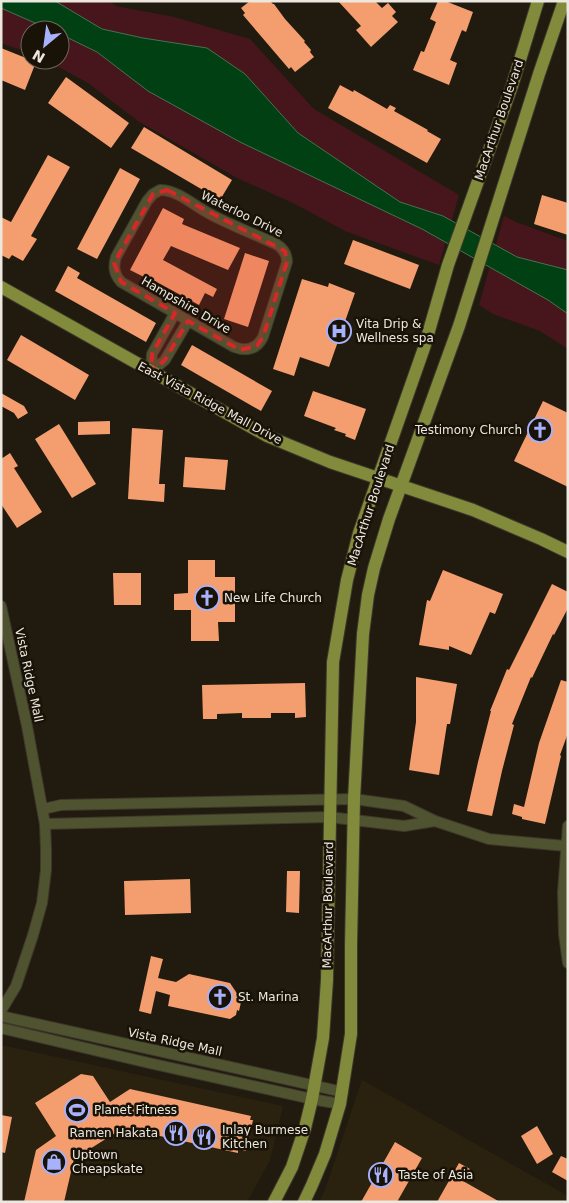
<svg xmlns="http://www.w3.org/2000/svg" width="569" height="1203" viewBox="0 0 569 1203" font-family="'DejaVu Sans',sans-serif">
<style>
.built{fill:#2b210f}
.green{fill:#46161c}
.water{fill:#004012;stroke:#477250}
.building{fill:#f49e6f}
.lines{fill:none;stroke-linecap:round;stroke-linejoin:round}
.minor-casing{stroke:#3d382c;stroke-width:12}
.major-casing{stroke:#3d382c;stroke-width:14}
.minor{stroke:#4f5330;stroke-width:10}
.major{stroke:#828a3c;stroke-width:12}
.marked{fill:#d62828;fill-opacity:0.2;stroke:#d62828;stroke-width:4;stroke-dasharray:10 6;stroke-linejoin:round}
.labels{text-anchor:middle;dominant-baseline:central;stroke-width:5;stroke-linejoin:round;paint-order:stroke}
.street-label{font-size:12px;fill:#ece8e0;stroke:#181207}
.poi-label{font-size:12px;fill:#ece8e0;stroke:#181207;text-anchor:start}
</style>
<rect width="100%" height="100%" fill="#211b0f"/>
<path class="built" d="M1 1045 283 1106 270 1160 247 1202H1Z
M362 1080 568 1196V1202H319L325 1190Z"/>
<path class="green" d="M1 1H109L116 6 174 17 250 39 314 109 459 195 439 265 345 231 295 204 237 178 138 121 88 83 46 60H60V30H30V53L1 43Z
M504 216 516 222 568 241V349L540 331 493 314 479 305Z"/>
<path class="water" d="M1 1H55L102 29 143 38 207 48 245 74 298 133 400 202 443 216 517 257 568 270V314L548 300 422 229 240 142 148 91 97 52 60 34V30H51L1 8Z"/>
<path class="building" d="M250 1H270L273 4H274L285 19 305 41 304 42 311 50 310 52 314 57 295 72 291 67 289 69 243 15 245 13 241 8Z
M338 1H375L382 8 388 3 396 12 392 16 398 22 371 47 356 30 361 26Z
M438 1H445L473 12 466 32 462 30 450 60 457 63 449 85 413 70 421 51 424 52 436 22 430 19Z
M1 48 36 62 25 90 1 80Z
M66 77 129 123 111 148 48 103Z
M340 85 353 92 354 90 387 109 390 105 396 108 394 111 428 130 427 131 441 139 427 163 328 108Z
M144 127 232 180 220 200 131 148Z
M48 155 70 167 31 236 37 239 23 261 12 255 9 259 1 255V217L11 222Z
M120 168 140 179 97 259 77 249Z
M542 195 568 203V235L534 224Z
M163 208 184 219 182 224 240 248 228 270 171 246 163 260 217 289 213 297 205 293 199 305 153 280 152 281 130 270Z
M353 240 419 265 410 289 344 264Z
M245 253 269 261 248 327 224 319Z
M68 266 80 273 77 278 156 323 146 342 55 291Z
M302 279 328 287 329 283 355 293 329 367 300 357 294 376 273 369Z
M21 335 89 375 75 400 7 360Z
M192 345 272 391 261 411 181 365Z
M313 391 366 409 355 440 345 436 346 434 334 430 336 428 304 416Z
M1 393 24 406 28 413 18 419 14 413 1 406Z
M543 401 568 413V487L514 461Z
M110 421V434L78 435V422Z
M59 424 96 484 72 498 35 439Z
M132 428 163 430 159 484H165L164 502 128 499Z
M10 453 18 466 14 468 42 512 17 528 1 504V459Z
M185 457 228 460 225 490 183 487Z
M188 560H215V577H235V622H218L219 641H191V610H174V594L188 593Z
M443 570 503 594 495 614 490 612 471 655 449 646V650L419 645 427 600 430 601Z
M113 573H141V605H114Z
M552 584 568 592V608L554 635 553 634 532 678 531 677 512 724 514 725 502 771 492 816 467 811 478 762 491 711H490L507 669 509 670Z
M416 677 457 684 450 724H447L439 775 409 770 416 722Z
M561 680 568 682V733L560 755 561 756 545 824 522 819V817L512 814 514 804 524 807 539 743Z
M305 683 306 717 295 718V713H271V718H242V713L217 714V719H203L202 685Z
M287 871H300L299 913 286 912Z
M190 879 191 913 125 915 124 881Z
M151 956 163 959 158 978 176 982 189 974 230 983 240 998H242L239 1011 237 1010 236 1015 230 1019 168 1006 170 995 156 991 151 1014 139 1011Z
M81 1074 93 1076 110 1102 130 1089 251 1116 250 1120H253L246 1151 238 1149V1153L123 1128 74 1159 64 1202H24L36 1150 56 1136 35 1103Z
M1 1115 12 1117 5 1153 1 1152Z
M537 1126 553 1154 537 1164 521 1136Z
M395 1142 422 1158 397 1202H361Z
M561 1156 568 1159V1181L552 1172Z
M459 1163 470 1169 463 1181 500 1202H437Z"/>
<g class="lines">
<defs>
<path id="minor" d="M160 190C179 190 195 207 212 215 233 226 254 234 276 244 283 248 287 253 287 262L263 337C257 349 247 352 234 347L121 282C114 274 113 267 116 257L147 201 153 194Z
M151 372 152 354 175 313
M151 372 165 360 188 321
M1 606 27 726 45 824 46 850V870L42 903 33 935 16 986 1 1011
M43 809 61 805 354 799 404 806 435 821 489 839 566 846
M45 824 329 817 404 826 435 821
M568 826 563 892 564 934 568 963
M1 1016 343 1092
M1 1028 149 1063 312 1099 340 1104"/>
<path id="major" d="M1 287 267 436 330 462 473 510 541 539 568 552
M274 1202 292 1167 305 1128 312 1099 323 1038 327 980 333 662 347 580 359 533 424 348 448 265 512 86 538 1
M304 1202 312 1185 325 1154 340 1104 351 1034V945L354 799 363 634 368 595 374 568 389 519 459 326 539 74 564 1"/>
</defs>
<use href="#minor" class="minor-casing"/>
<use href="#major" class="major-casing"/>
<use href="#minor" class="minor"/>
<use href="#major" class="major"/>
</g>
<path class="marked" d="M167 190 285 251 287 262 263 337 257 346 240 350 188 321 165 360 151 372 152 354 175 313 121 282 114 263 153 194Z"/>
<defs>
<symbol id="hospital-ring" viewBox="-11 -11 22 22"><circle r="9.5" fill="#181207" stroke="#a7b1fc" stroke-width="1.5"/><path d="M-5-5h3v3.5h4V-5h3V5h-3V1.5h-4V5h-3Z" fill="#a7b1fc"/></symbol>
<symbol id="church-ring" viewBox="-11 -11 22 22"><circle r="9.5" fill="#181207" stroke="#a7b1fc" stroke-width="1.5"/><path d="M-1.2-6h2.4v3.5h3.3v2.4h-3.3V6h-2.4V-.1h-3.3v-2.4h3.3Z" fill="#a7b1fc"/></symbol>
<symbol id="stadium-ring" viewBox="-11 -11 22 22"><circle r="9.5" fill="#181207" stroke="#a7b1fc" stroke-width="1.5"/><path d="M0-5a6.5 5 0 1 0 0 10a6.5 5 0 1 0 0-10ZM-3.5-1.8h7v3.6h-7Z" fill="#a7b1fc"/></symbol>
<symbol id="restaurant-ring" viewBox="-11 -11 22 22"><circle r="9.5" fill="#181207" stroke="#a7b1fc" stroke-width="1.5"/><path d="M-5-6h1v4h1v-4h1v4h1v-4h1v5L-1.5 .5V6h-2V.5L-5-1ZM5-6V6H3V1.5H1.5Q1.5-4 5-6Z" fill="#a7b1fc"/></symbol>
<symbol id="shop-ring" viewBox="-11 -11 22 22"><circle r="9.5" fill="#181207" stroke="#a7b1fc" stroke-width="1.5"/><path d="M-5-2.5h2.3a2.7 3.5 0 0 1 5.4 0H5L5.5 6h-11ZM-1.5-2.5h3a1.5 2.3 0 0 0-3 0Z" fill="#a7b1fc"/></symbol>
</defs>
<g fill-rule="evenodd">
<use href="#hospital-ring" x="325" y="317" width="28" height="28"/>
<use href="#church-ring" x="526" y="416" width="28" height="28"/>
<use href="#church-ring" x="193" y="584" width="28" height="28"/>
<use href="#church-ring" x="206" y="983" width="28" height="28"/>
<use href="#stadium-ring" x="63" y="1096" width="28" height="28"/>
<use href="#restaurant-ring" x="162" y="1119" width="28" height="28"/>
<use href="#restaurant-ring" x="190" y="1123" width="28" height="28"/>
<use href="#shop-ring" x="40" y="1148" width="28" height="28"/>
<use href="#restaurant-ring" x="367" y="1161" width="28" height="28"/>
</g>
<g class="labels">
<g class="street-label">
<text transform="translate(499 120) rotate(-71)">MacArthur Boulevard</text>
<text transform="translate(242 214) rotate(26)">Waterloo Drive</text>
<text transform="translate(186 305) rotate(30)">Hampshire Drive</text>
<text transform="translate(210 403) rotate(28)">East Vista Ridge Mall Drive</text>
<text transform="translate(371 505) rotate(-72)">MacArthur Boulevard</text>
<text transform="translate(29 675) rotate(78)">Vista Ridge Mall</text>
<text transform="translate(328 905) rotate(-89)">MacArthur Boulevard</text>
<text transform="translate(175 1042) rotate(12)">Vista Ridge Mall</text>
</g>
<g class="poi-label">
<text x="356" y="324">Vita Drip &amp;<tspan x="356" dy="14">Wellness spa</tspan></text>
<text x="522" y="430" text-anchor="end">Testimony Church</text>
<text x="224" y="598">New Life Church</text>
<text x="238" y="997">St. Marina</text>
<text x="94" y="1110">Planet Fitness</text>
<text x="222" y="1130">Inlay Burmese<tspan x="222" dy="14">Kitchen</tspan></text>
<text x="158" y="1133" text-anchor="end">Ramen Hakata</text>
<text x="72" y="1155">Uptown<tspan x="72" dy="14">Cheapskate</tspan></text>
<text x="398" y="1175">Taste of Asia</text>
</g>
</g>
<rect width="569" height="1203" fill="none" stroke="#ece8e0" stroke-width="5"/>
<g transform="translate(45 45) rotate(209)"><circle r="24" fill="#181207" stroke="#6d685e"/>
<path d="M0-4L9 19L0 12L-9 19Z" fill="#a7b1fc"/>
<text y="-8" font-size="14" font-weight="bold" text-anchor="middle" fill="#ece8e0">N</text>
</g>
</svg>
